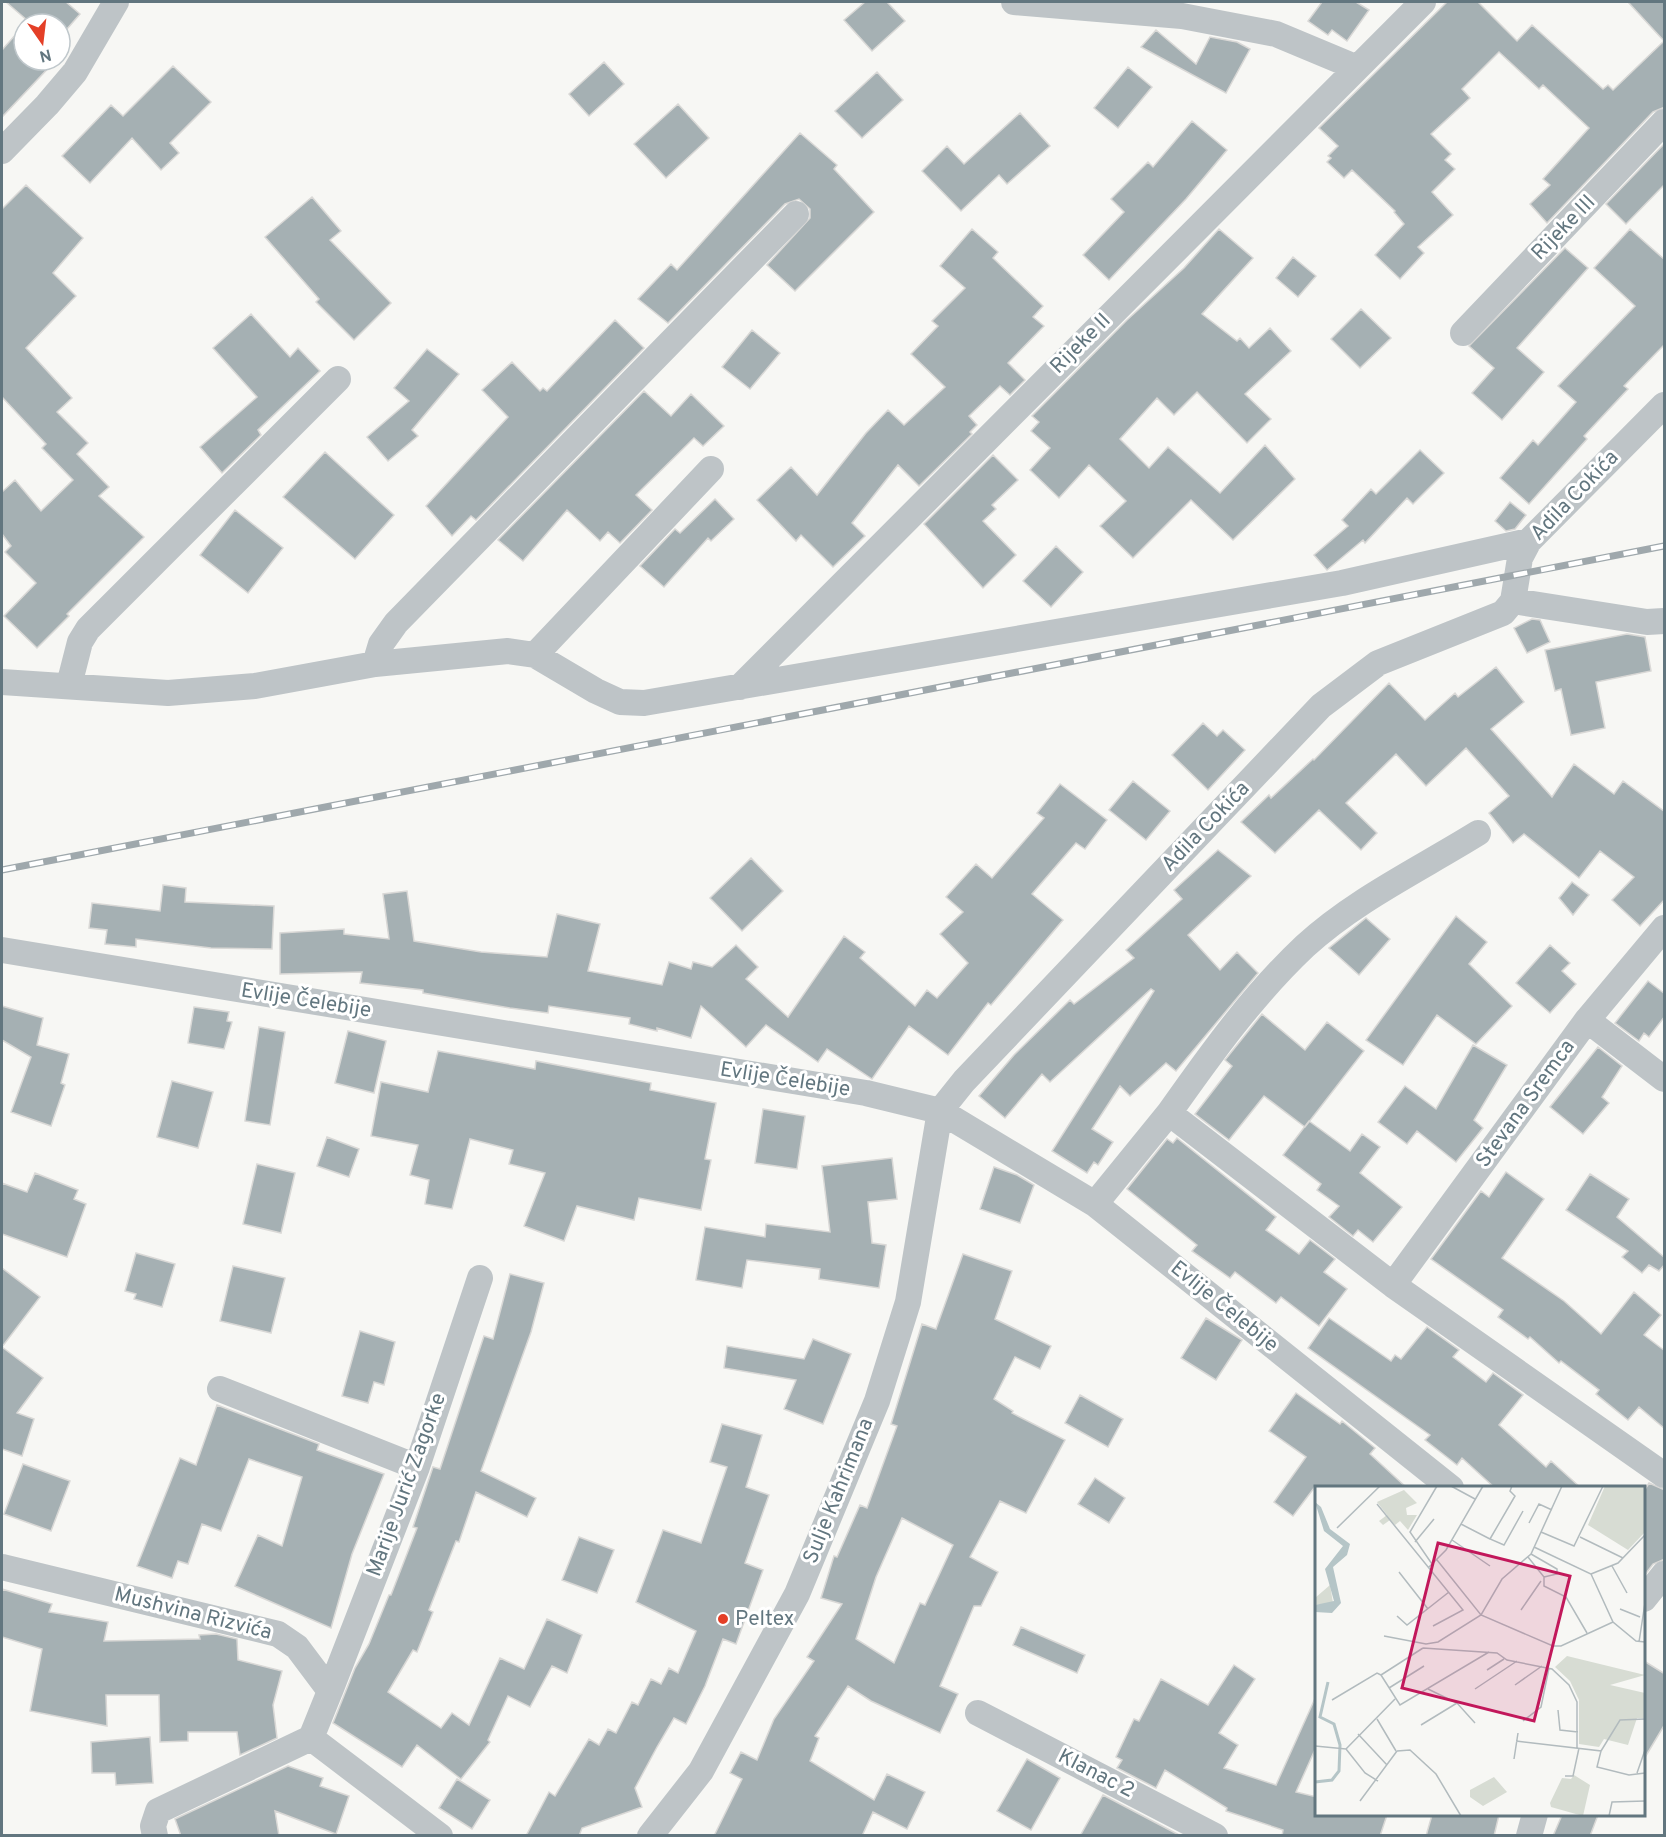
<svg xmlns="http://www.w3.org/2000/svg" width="1666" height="1837" viewBox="0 0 1666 1837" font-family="Overpass,sans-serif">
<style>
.building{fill:#a5b0b3;stroke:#d9d8d6;stroke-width:1.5;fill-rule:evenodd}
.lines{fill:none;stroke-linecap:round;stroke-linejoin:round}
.minor{stroke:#bec4c7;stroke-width:26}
.rail-casing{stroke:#9fa8ac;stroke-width:7}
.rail{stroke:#fff;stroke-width:4.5;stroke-dasharray:14;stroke-linecap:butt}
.poi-dot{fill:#e43f27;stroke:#fff;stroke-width:2}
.labels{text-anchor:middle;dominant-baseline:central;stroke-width:6;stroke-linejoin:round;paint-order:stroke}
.street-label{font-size:21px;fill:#62767f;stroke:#fff}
.poi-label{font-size:21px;fill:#62767f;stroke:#fff;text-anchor:start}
.inset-river{fill:none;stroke:#b5c5c7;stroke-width:3}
.inset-road{fill:none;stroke:#b2bbbe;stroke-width:1.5}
.view{fill:#c2185b;fill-opacity:0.15;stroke:#c2185b;stroke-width:3}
.inset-edge{fill:none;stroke:#62767f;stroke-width:3}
</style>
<rect width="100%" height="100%" fill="#f7f7f4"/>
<path class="building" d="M6 2H66L80 14 60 37V24H25L28 21Z
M865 2H887L905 21 872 51 844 20Z
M1322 2H1356L1369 10 1347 41 1332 30 1328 35 1308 21Z
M1447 2H1478L1517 41 1532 25 1603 89 1608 85 1613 90 1664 41 1628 2H1665V107L1653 112 1547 223 1530 204 1550 185 1543 179 1589 128 1543 85 1539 89 1499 52 1462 89 1470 98 1431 134 1451 154 1445 160 1455 169 1432 192 1453 215 1418 247 1424 253 1400 279 1375 255 1404 224 1394 212 1395 211 1352 170 1344 178 1327 162 1331 158 1328 156 1338 146 1319 128Z
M24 25V60H56L2 117V50Z
M1156 30 1196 64 1210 37 1237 42 1250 49 1226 93 1141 47Z
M604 62 624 84 589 116 569 94Z
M173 66 211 102 170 143 179 153 161 170 132 138 90 183 62 156 111 105 123 116Z
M1128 67 1152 87 1118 128 1094 108Z
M877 72 903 100 862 138 835 111Z
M678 104 709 138 666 178 634 144Z
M1020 113 1050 146 1007 184 999 175 961 211 922 171 947 146 964 164Z
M1192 121 1227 150 1186 199 1109 280 1083 255 1124 212 1111 199 1148 162 1153 167Z
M800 133 837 165 834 169 874 212 795 291 767 265 810 218V209L799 199 785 204 668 323 638 299 671 264 677 270Z
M1665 143V184L1626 224 1606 204Z
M26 185 83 238 53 273 76 296 26 348 72 398 57 412 88 443 77 454 109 487 99 496 144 537 67 614 69 616 37 648 4 616 36 583 5 552 11 546 2 534V492L15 480 41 511 73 480 42 448 46 444 2 397V209Z
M312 197 341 231 330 240 391 303 354 340 316 302 319 299 265 237Z
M972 229 998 252 993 258 1043 306 1033 317 1044 326 1008 363 1025 380 1010 395 1000 386 969 416 977 425 970 432 972 434 919 486 898 465 852 523 865 536 833 567 801 535 796 541 757 500 791 467 817 495 866 433 888 410 904 425 945 387 911 354 938 326 932 321 965 288 940 266Z
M1219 229 1253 258 1202 314 1237 341 1240 338 1249 348 1270 328 1291 351 1245 394 1271 419 1247 443 1197 392 1174 415 1157 398 1120 439 1149 468 1168 447 1220 493 1265 445 1295 479 1233 540 1191 500 1133 558 1100 526 1126 501 1089 465 1059 498 1030 470 1050 448 1031 431 1039 422 1032 416 1127 320 1184 268Z
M1630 229 1665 260V344L1624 386 1628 389 1584 436 1587 439 1529 504 1500 478 1533 440 1538 445 1576 402 1558 386 1635 306 1594 268Z
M1565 248 1588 268 1517 348 1544 372 1502 420 1472 393 1494 368 1469 346Z
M1293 257 1316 276 1298 297 1276 278Z
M1361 309 1391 338 1360 368 1331 339Z
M251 314 290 357 298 348 320 371 258 430 261 435 222 473 200 447 257 397 213 348Z
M615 320 644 348 476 520 471 516 452 536 426 506 508 417 482 390 512 362 540 391 543 388 547 391Z
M752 330 780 353 750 389 722 367Z
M427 349 459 374 412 430 418 436 388 461 367 437 409 401 394 388Z
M644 391 671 416 691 394 724 426 703 446 694 438 636 495 652 510 620 543 608 532 600 541 567 510 523 561 498 540Z
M1420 450 1444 473 1413 504 1407 498 1365 543 1363 540 1327 570 1314 555 1348 526 1342 520 1371 489 1376 494Z
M325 452 394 515 355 559 283 497Z
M993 455 1018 480 992 505 996 509 983 521 1016 555 983 588 924 524Z
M715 499 734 519 711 541 708 538 664 587 640 566 675 529 680 533Z
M1510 502 1526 515 1515 529 1506 531 1495 521Z
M235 510 283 548 248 593 200 555Z
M1056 546 1083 572 1051 607 1023 581Z
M1532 619 1540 620 1550 642 1527 653 1514 628Z
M1627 634 1645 637 1651 671 1596 682 1605 728 1571 735 1561 689 1555 691 1545 650Z
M1496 667 1524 702 1491 729 1552 797 1574 764 1614 794 1623 781 1665 812V899L1640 926 1612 900 1634 877 1600 851 1579 878 1524 834 1513 843 1489 813 1509 796 1466 748 1426 786 1396 754 1346 803 1377 833 1361 850 1319 810 1275 853 1241 822 1269 795 1271 798 1313 759 1314 760 1389 683 1425 720 1455 693 1458 697Z
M1203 723 1217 736 1223 730 1245 750 1208 790 1172 755Z
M1133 781 1170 811 1146 840 1109 810Z
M1060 784 1107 820 1085 849 1076 843 1032 894 1063 920 991 1005 988 1003 948 1055 909 1026 872 1079 827 1049 818 1062 766 1025 746 1047 701 1006 691 1038 657 1028V1031L629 1024 630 1018 549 1006 548 1013 510 1008 423 993V990L360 983 362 972 280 974V933L344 929V934L389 939 383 894 407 891 414 941 481 952 547 957 557 914 600 924 588 971 662 985 669 962 691 969 693 962 712 967 736 945 758 967 746 979 788 1017 844 936 865 952 860 958 915 1006 927 990 937 998 968 963 940 934 963 912 946 897 976 864 992 878 1044 818 1037 813Z
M1218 850 1251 876 1188 935 1220 970 1237 952 1258 973 1176 1071 1166 1063 1130 1096 1120 1086 1092 1129 1113 1142 1098 1165 1094 1162 1087 1173 1052 1151 1154 991 1151 989 1050 1082 1042 1074 1005 1118 979 1096 1014 1055 1070 1000 1074 1004 1134 958 1126 950 1182 899 1174 890Z
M751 858 783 891 742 931 710 898Z
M1572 882 1589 895 1573 915 1559 898Z
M163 885 186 888 185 902 274 906 272 949 211 948 136 939V947L105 944 107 930 89 928 92 903 160 911Z
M1456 916 1487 942 1469 964 1512 1006 1476 1044 1437 1015 1403 1065 1366 1040Z
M1366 918 1390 939 1359 975 1329 948Z
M1550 945 1570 963 1562 971 1576 984 1550 1013 1516 983Z
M1648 981 1665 994V1016L1649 1037 1644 1033 1639 1041 1615 1023Z
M2 1006 43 1018 37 1045 69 1054 61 1083 65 1085 51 1126 11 1112 31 1057 2 1040Z
M194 1007 229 1012 227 1021 232 1022 224 1049 188 1043Z
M1262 1014 1305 1050 1327 1022 1364 1051 1305 1127 1264 1096 1229 1140 1195 1114 1232 1066 1225 1060Z
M259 1027 285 1032 270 1125 245 1121Z
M348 1031 386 1041 374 1093 335 1083Z
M1473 1045 1507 1065 1474 1120 1483 1128 1456 1162 1417 1131 1407 1144 1378 1122 1405 1086 1436 1109Z
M1598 1047 1622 1066 1602 1097 1609 1103 1583 1134 1550 1107Z
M438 1051 535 1069 536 1061 651 1083 650 1090 716 1103 705 1159 711 1160 701 1210 639 1198 634 1220 577 1206 564 1241 524 1226 545 1173 509 1164 513 1150 470 1139 452 1209 425 1204 429 1180 410 1175 418 1145 371 1136 381 1082 428 1092Z
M172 1081 213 1092 198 1148 157 1137Z
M763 1109 805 1116 797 1169 755 1163Z
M1309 1121 1350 1151 1362 1134 1380 1147 1360 1173 1402 1207 1373 1242 1358 1230 1353 1236 1329 1217 1339 1206 1317 1190 1321 1184 1283 1155Z
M327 1137 359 1149 349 1177 317 1166Z
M1177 1138 1276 1217 1266 1230 1299 1254 1310 1240 1335 1259 1324 1272 1347 1289 1319 1326 1281 1297 1276 1303 1235 1272 1230 1278 1192 1251 1197 1245 1127 1189 1167 1139 1173 1143Z
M892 1158 897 1199 868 1202 872 1243 886 1245 879 1288 819 1279 820 1269 747 1260 742 1288 696 1280 705 1227 765 1237 766 1224 830 1232 822 1166Z
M257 1164 295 1173 281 1233 243 1224Z
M994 1167 1017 1175 1034 1185 1020 1223 980 1209Z
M1506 1172 1544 1199 1502 1258 1564 1301 1601 1334 1634 1292 1661 1315 1644 1335 1665 1351V1429L1639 1407 1628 1420 1596 1394 1599 1390 1561 1361 1559 1363 1530 1337 1528 1339 1498 1317 1503 1310 1431 1259 1481 1191 1489 1197Z
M35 1173 78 1190 74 1199 86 1204 67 1257 2 1234V1183L27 1192Z
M1590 1174 1629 1199 1617 1217 1665 1258V1264L1659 1271 1649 1265 1642 1273 1622 1257 1628 1251 1566 1210Z
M136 1253 175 1264 162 1307 134 1299 136 1294 125 1291Z
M963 1254 1012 1271 995 1319 1051 1346 1040 1369 1015 1357 994 1399 1013 1411 1012 1413 1065 1440 1026 1513 1000 1501 970 1557 998 1572 981 1606H974L940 1686 958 1694 940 1733 871 1701 848 1686 815 1736 819 1738 810 1761 874 1800 887 1774 925 1792 907 1829 873 1812 862 1836H714L742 1779 730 1773 741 1752 757 1760 774 1719 814 1661 807 1657 842 1604 821 1598 834 1556 837 1557 860 1505 867 1508 897 1426 891 1424 922 1324 936 1329ZM902 1518 953 1545 925 1605 920 1603 894 1663 856 1639 876 1577Z
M233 1266 285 1278 271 1333 220 1321Z
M2 1268 40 1297 2 1347Z
M510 1274 544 1283 531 1332 481 1471 536 1498 527 1517 476 1492 459 1542 456 1541 429 1610 433 1612 417 1652 413 1650 388 1692 441 1728 452 1713 469 1725 500 1658 524 1669 547 1619 582 1635 567 1673 552 1666 530 1707 508 1696 488 1740 490 1742 461 1779 417 1745 402 1767 333 1723 355 1668 369 1644 389 1595H391L417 1528 413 1527 433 1467 440 1469 484 1336 493 1339Z
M1206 1318 1242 1340 1216 1380 1181 1358Z
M1329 1318 1391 1361 1395 1355 1401 1359 1427 1327 1459 1350 1453 1357 1486 1382 1493 1373 1523 1395 1499 1425 1546 1467 1551 1461 1581 1488H1495L1462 1458 1457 1465 1425 1440 1430 1435 1308 1348Z
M360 1331 395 1342 384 1385 374 1382 368 1403 342 1396Z
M813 1339 851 1354 823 1424 784 1409 796 1380 724 1368 727 1346 804 1359Z
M2 1347 43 1378 17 1413 34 1419 22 1456 2 1449Z
M1296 1393 1340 1424 1342 1421 1375 1448 1370 1454 1407 1488H1314L1293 1516 1274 1502 1306 1457 1269 1431Z
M1080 1395 1123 1419 1108 1447 1065 1423Z
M217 1405 319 1444 317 1450 384 1474 352 1554 331 1628 235 1586 258 1535 282 1546 302 1477 249 1459 221 1531 202 1524 188 1564 178 1561 172 1578 137 1566 180 1458 196 1465Z
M722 1424 762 1435 746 1487 769 1495 745 1563 763 1570 736 1644 723 1639 705 1686 686 1724 674 1718 657 1747 635 1788 642 1807 582 1828 579 1836H526L549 1792 555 1796 589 1739 599 1745 608 1729 616 1733 632 1702 638 1705 651 1679 661 1684 669 1668 678 1673 696 1631 636 1602 663 1530 701 1543 727 1467 710 1462Z
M23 1464 70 1481 51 1531 4 1514Z
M1095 1478 1125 1498 1109 1523 1078 1504Z
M1649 1483 1665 1490V1559L1653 1564 1644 1576V1491Z
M579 1537 614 1550 597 1593 562 1580Z
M2 1589 52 1604 49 1612 108 1622 104 1641 200 1639 199 1635 216 1634 237 1639 238 1660 282 1671 273 1705 277 1738 240 1755 237 1732H188V1741L160 1742 159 1695H106L107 1726 30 1711 42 1649 2 1637Z
M1021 1627 1085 1655 1077 1673 1013 1645Z
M1644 1661 1665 1674V1724L1644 1759Z
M1234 1665 1255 1679 1219 1733 1238 1745 1224 1768 1276 1785 1317 1694V1745L1296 1792 1317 1797V1815H1387L1380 1836H1282L1283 1830 1226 1811 1227 1808 1165 1770 1156 1788 1117 1768 1122 1760 1116 1757 1134 1719 1139 1721 1161 1679 1208 1705Z
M150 1737 153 1783 116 1785 115 1773H92L91 1742Z
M1027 1759 1060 1778 1031 1830 997 1811Z
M288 1766 323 1778 320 1786 349 1796 336 1834 275 1811 279 1836H181L175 1819Z
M457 1779 490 1800 472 1829 439 1808Z
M1103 1795 1181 1836H1080Z
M1432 1815H1499L1494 1836H1426Z
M1562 1815H1598L1590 1836H1553Z"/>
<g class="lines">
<path class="minor" d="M1014 2 1182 16 1276 34 1355 67
M2 151 47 105 75 72 116 2
M1463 333 1664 122
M1513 601 1647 622 1664 621
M535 655 711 469
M375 664 381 644 396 623 796 214
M2 682 168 693 255 686 375 664 508 651 535 655 596 691 620 702 644 703 1342 583 1529 541
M69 685 80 642 88 629 338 379
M740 687 1423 2
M1478 833C1420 869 1355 900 1305 946 1252 996 1210 1055 1169 1113L1393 1285 1664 1475
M2 950 866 1093 940 1111 1095 1204 1451 1488
M1587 1020 1664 1079
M1095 1204 1169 1113
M1393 1285 1587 1020 1664 928
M220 1389 417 1467
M2 1567 278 1634 297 1647 330 1691 311 1738 440 1836
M1644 1599 1664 1574
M330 1691 417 1467 480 1278
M978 1713 1215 1836
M155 1836 153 1826 158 1811 311 1738
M650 1836 701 1771 797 1594 877 1401 908 1302 940 1111 964 1081 1321 706 1378 663 1503 613 1513 601 1520 558 1529 541 1664 405
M1529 1836 1535 1814"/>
<defs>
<path id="rail" d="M2 870 1664 546"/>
</defs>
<use href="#rail" class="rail-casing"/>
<use href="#rail" class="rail"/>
</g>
<circle class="poi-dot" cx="723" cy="1619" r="6"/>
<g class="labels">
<g class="street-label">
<text transform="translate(1564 228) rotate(-46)">Rijeke III</text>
<text transform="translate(1081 344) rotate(-45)">Rijeke II</text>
<text transform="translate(1575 496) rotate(-46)">Adila Cokića</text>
<text transform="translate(1206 827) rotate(-46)">Adila Cokića</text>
<text transform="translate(306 1001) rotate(9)">Evlije Čelebije</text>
<text transform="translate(785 1080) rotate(9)">Evlije Čelebije</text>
<text transform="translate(1526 1104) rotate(-54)">Stevana Sremca</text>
<text transform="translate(1224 1307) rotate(39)">Evlije Čelebije</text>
<text transform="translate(407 1485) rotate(-70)">Marije Jurić Zagorke</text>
<text transform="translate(839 1491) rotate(-68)">Sulje Kahrimana</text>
<text transform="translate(193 1614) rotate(14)">Mushvina Rizvića</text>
<text transform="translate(1096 1774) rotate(27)">Klanac 2</text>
</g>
<g class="poi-label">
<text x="735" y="1619">Peltex</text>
</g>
</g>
<g transform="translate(1315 1486)">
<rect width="330" height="330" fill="#f7f7f4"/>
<path d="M290 0H330V46L313 64 273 39ZM89 4 102 17 91 22 92 29H102L93 44 85 35 80 39 75 34 68 39 64 35 72 29 62 16ZM15 99 18 117 0 119V112ZM252 170 330 189 295 199 330 207V232H322L313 259 289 253 284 261 264 258V214L255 195 240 181ZM259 289 275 299 268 330 236 321 235 317 247 292 256 293ZM179 291 192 306 168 320 155 311V304Z" fill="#d7dcd3"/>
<path d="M0 16 6 21 15 43 35 58 32 69 18 81 26 117 17 127 0 126V119L19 115 10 83 28 60 9 45Z" fill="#b5c5c7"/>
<path class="inset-river" d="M0 296 17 294 24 285 25 259 19 238 5 231 13 196"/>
<path class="inset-road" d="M136 0 160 13M197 0 195 5 200 10 175 53 189 59 208 25M62 18 148 124 118 140M214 37 224 18 237 24M146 38 175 53M22 42 65 0M226 46 259 60 288 0M265 51 308 72M137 54 175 80M100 56 119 33M219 61 276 88 298 136 321 155 330 156M216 68 242 83V88L229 91M213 71 229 91V100L251 111 272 147M122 74 166 129 238 160H246L298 136M117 78 95 46 122 0M297 80 312 107M113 82 131 64 168 0M84 86 113 123M276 88 303 77 330 49M305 123 325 131M206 124 226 95M82 130 92 139 134 106M69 150 111 158 123 156 166 129 187 93 216 68 247 0M324 156 330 117M108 162 182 167 192 174 237 183 254 199 262 216V262M172 184 189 173M66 189 85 219 174 166M66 189 108 162M200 199 227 180M74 202 109 180M113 203 142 217 160 237M160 203 202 175M17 214 62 187 66 189M243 224 245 244 263 246M62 233 81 265M208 235 226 221 234 182M106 239 142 217M43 248 72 279M201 255 286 265 282 281 314 289 330 287M0 260 31 263 80 213M31 263 50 287 63 295M82 265 95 264 121 288 146 330M286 265 305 234 330 233M199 273 203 247M322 287 330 264M250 290H258L264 262M45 315 82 265M294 330 297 316 330 315"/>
<path class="view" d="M123 57 255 90 219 235 87 202Z"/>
<rect width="330" height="330" class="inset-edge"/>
</g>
<rect width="1666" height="1837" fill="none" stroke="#62767f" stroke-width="6"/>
<g transform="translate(42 42) rotate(166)"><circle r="28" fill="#ffffff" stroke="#c0c8cc" stroke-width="1.5"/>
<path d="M0-4.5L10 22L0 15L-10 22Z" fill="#e43f27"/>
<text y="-9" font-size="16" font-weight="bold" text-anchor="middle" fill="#62767f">N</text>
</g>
</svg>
